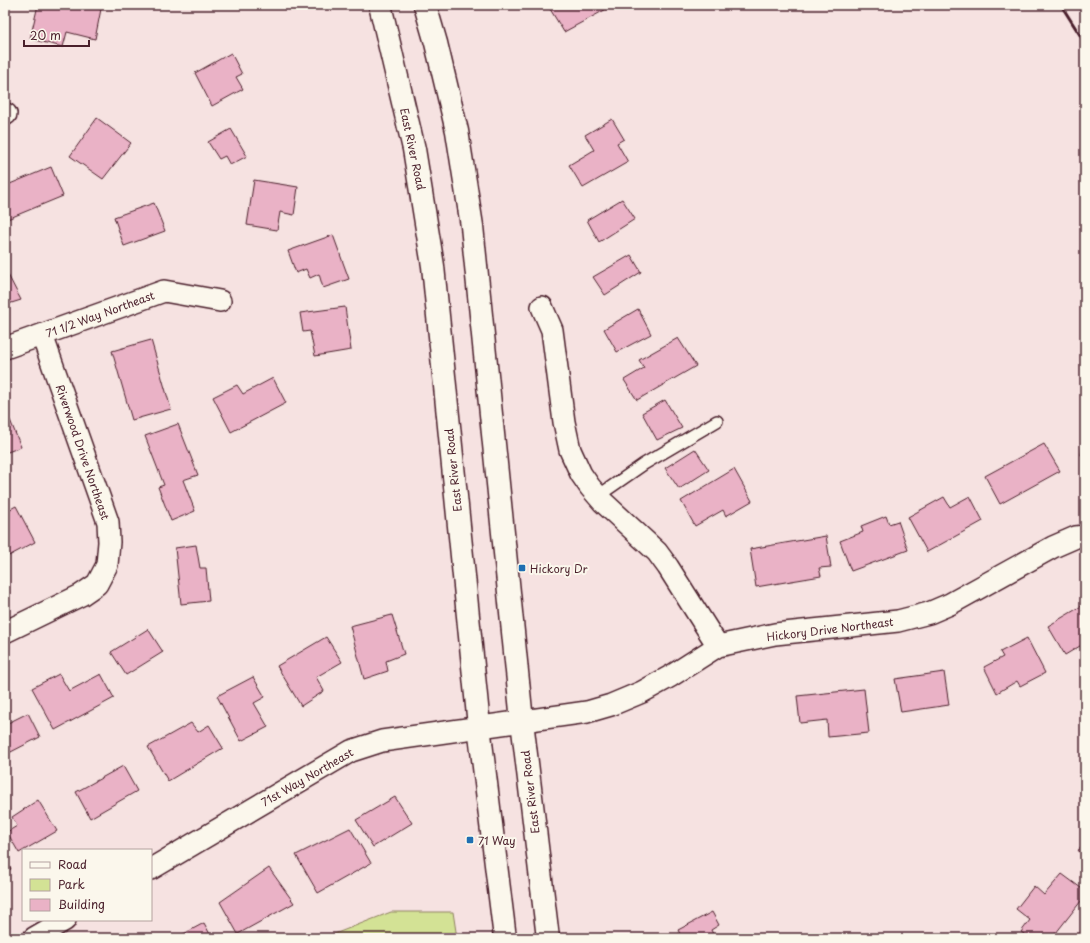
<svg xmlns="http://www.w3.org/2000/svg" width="1090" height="943" viewBox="0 0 1090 943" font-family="'Playpen Sans',sans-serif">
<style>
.green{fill:#d3e295;stroke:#8e8060}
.building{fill:#eab2c6;stroke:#4a1f2b}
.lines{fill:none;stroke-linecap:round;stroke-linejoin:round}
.lane-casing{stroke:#4a1f2b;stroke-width:14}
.street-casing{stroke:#4a1f2b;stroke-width:24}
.secondary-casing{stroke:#4a1f2b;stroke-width:25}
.lane{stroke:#fbf7ec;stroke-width:11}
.street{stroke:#fbf7ec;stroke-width:21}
.secondary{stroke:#fbf7ec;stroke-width:22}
.rail{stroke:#4a1f2b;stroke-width:3}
.poi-dot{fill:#1f6fb2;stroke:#fbf7ec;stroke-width:1.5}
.labels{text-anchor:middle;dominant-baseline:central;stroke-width:4;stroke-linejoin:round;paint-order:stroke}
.street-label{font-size:11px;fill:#4a1f2b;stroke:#fbf7ec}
.poi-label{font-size:11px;fill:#4a1f2b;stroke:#fbf7ec;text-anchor:start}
</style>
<rect width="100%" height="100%" fill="#f6e2e1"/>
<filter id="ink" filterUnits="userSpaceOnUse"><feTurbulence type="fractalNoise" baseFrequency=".025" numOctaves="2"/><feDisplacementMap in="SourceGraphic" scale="8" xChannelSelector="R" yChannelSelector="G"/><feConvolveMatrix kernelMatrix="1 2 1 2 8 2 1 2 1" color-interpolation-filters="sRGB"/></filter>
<g filter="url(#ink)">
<path class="green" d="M391 912H453L457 938H324Z"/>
<path class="building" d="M38 5H83L101 9 95 39 67 32 63 47 30 39Z
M557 5H614L564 32 550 9Z
M231 53 242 74 236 77 243 89 212 106 195 73Z
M97 118 131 143 103 179 70 156Z
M612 119 624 139 617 143 628 162 583 188 569 165 594 150 585 135Z
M231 129 247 156 230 165 225 156 219 159 208 142Z
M51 167 63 196 5 220V186Z
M254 180 298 187 294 215 280 212 277 230 247 225Z
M622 199 635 219 599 242 587 220Z
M154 203 165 231 124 246 114 217Z
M333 235 349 279 323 288 319 274 310 278 306 269 296 273 288 251Z
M631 255 641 272 605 295 593 277Z
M5 269 21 300 5 305Z
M345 307 351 350 315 356 310 331 303 332 300 313Z
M638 309 651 334 617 352 604 329Z
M678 338 696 366 637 400 624 380 644 368 639 360Z
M151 340 171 409 132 420 112 351Z
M273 378 286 403 231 432 213 397 237 385 243 394Z
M665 400 682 428 657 440 642 413Z
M10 420 21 447 5 453V422Z
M178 424 198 475 183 480 195 511 171 521 158 487 164 485 145 436Z
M1085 427V456L1081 455Z
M1044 444 1060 471 1000 504 985 476Z
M695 449 709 470 679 489 665 468Z
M734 469 752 501 726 516 723 510 695 526 681 501Z
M970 496 983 521 927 552 908 517 944 497 950 507Z
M16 506 35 542 5 558V512Z
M886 516 889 524 898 521 908 550 851 571 840 541 863 532 861 526Z
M826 536 831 567 819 568 821 576 756 587 750 549Z
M196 545 200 568H206L209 601 181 604 175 548Z
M1085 604V643L1065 655 1048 626Z
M392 615 404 654 386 661 388 671 364 679 350 626Z
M148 629 163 652 126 675 111 652Z
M326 637 342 662 316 677 324 691 301 706 277 666Z
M1027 638 1045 673 1020 686 1017 681 997 693 984 667 1003 657 1000 652Z
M944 672 949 705 901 712 895 679Z
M59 674 69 691 101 674 114 698 55 730 32 688Z
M253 677 265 697 254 703 268 727 241 741 217 696Z
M864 689 869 733 828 737 827 720 800 723 797 696Z
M28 713 40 737 5 755V716L8 723Z
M191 723 198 732 209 725 223 748 168 781 148 747Z
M123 766 137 791 90 818 76 792Z
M395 797 412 823 373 847 356 820Z
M38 800 57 831 19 853 7 832 17 826 12 817Z
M350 828 371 863 318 893 296 855Z
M1085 846V859L1078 850Z
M5 859 11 869 5 872Z
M269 868 294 903 238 934 220 902Z
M1062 874 1085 891V896L1052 938H1030L1021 932 1030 920 1016 909 1034 886 1044 895Z
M712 912 719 925 711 930 715 938H682L678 930Z
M204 923 212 938H176Z"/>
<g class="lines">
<defs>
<path id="lane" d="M598 496 644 464 717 421"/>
<path id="street" d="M5 114H6
M542 307 552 330 564 422 570 450 581 474 590 487 603 502 657 552 668 567 718 646
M5 348 164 291 220 301
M5 632 81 595 97 584 107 565 109 542 108 522 42 335
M151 869 351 751 382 741 587 712 611 705 642 692 671 676 718 646 775 634 898 621 929 613 950 604 1053 547 1076 537 1085 536
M34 938 65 920"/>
<path id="secondary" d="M380 5 414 149 433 266 479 726 505 938
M425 5 436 43 457 131 472 226 522 721 548 938"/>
</defs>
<use href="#lane" class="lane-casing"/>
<use href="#street" class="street-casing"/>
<use href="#secondary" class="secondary-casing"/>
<use href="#lane" class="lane"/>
<use href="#street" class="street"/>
<use href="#secondary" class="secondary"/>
<path class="rail" d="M1061 5 1085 43"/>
</g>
</g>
<g class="poi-dot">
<rect x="518" y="564" width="8" height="8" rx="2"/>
<rect x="466" y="836" width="8" height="8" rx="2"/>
</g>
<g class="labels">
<g class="street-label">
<text transform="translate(413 149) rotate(78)">East River Road</text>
<text transform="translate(100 314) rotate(-20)">71 1/2 Way Northeast</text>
<text transform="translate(83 452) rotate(71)">Riverwood Drive Northeast</text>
<text transform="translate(453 470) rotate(-96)">East River Road</text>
<text transform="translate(830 629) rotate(-7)">Hickory Drive Northeast</text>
<text transform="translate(307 777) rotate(-30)">71st Way Northeast</text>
<text transform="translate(530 792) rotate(-97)">East River Road</text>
</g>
<g class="poi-label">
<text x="530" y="568">Hickory Dr</text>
<text x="478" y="840">71 Way</text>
</g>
</g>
<rect width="1090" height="943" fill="none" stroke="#fbf7ec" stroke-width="20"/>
<rect x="10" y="10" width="1070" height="923" fill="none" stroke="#4a1f2b" stroke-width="1.5" filter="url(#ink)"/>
<rect x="22" y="849" width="130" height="72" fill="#fbf7ec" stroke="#b4a19f"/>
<rect x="30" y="862" width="20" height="6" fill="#fbf7ec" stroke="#b4a19f"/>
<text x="58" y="869" font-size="12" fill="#4a1f2b">Road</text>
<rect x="30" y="879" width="20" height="12" fill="#d3e295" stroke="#b4a19f"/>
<text x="58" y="889" font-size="12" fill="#4a1f2b">Park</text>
<rect x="30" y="899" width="20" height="12" fill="#eab2c6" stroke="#b4a19f"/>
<text x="58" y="909" font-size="12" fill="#4a1f2b">Building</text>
<path d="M24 40v6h65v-6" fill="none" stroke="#4a1f2b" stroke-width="2"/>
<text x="30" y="40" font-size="12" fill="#4a1f2b" stroke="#fbf7ec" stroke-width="3" paint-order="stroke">20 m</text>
</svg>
